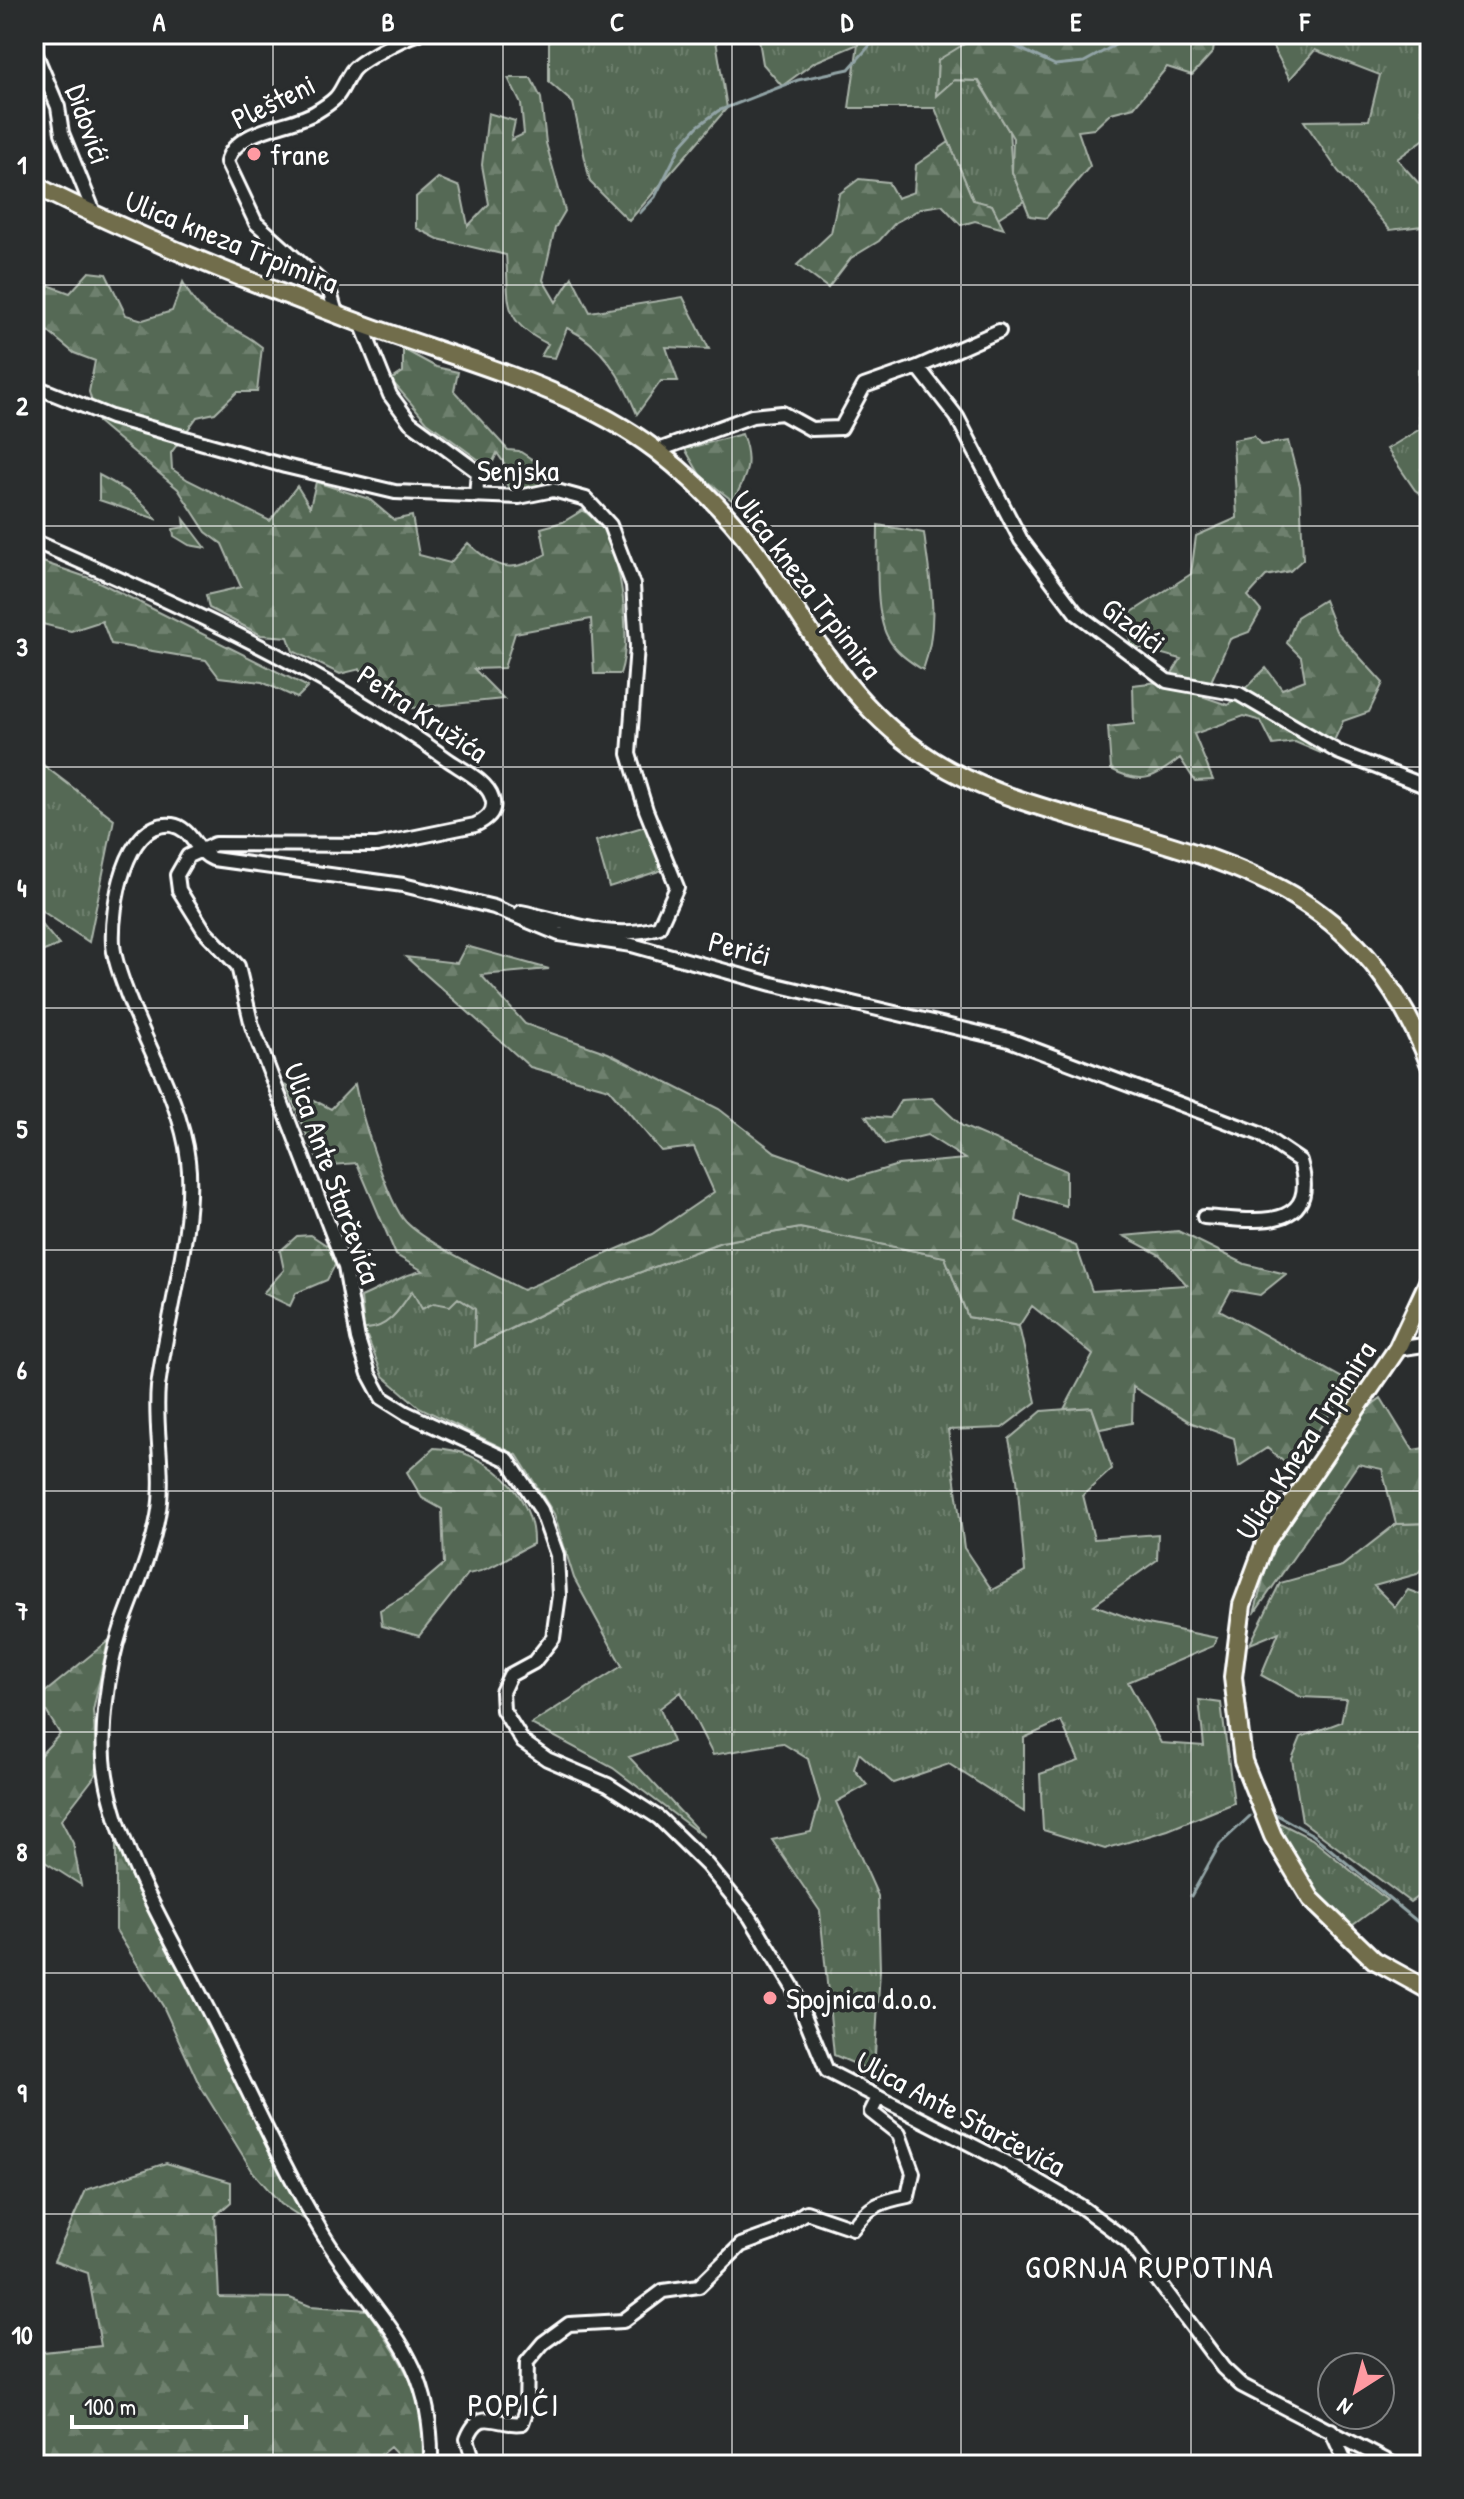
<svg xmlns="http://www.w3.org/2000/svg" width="1464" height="2499" viewBox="0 0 1464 2499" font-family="'Patrick Hand',sans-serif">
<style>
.grass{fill:url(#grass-tufts);stroke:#aab4aa;stroke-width:2}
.forest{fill:url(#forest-firs);stroke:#aab4aa;stroke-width:2}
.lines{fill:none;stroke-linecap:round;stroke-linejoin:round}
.stream{stroke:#92a4a6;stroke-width:3}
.minor-casing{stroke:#fff;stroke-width:18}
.major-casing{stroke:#fff;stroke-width:22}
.minor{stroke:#2a2d2e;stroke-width:12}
.major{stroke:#716d4b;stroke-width:16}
.grid{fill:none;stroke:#fff;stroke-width:2;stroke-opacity:0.55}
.poi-dot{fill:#ff9aa2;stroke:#2a2d2e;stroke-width:3}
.labels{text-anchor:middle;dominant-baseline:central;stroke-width:7;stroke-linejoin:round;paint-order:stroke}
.street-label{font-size:30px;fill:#fff;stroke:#2a2d2e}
.poi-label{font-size:30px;fill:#fff;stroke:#2a2d2e;text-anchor:start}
.neighbourhood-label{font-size:32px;letter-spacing:2px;fill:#fff;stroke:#2a2d2e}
.neatline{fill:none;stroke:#fff;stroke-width:3}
.grid-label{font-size:26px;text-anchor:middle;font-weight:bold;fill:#fff}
</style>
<defs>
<pattern id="grass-tufts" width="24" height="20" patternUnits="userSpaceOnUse" patternTransform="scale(2)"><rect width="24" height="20" fill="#556954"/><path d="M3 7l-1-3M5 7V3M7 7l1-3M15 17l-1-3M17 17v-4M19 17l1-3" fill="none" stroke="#6e806e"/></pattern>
<pattern id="forest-firs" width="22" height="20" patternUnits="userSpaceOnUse" patternTransform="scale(2)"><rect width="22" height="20" fill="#556954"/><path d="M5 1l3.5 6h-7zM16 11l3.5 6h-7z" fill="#6e806e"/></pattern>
</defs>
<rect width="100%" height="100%" fill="#2a2d2e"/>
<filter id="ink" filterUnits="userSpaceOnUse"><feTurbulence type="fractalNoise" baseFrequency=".0125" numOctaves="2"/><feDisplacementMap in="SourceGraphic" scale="16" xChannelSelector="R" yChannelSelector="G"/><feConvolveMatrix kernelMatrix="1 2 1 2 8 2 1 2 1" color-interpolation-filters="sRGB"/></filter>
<g filter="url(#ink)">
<path class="grass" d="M549 34H715L727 108 629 221 590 182 573 103 549 82Z
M758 34H1038L1031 45 971 40 938 61 936 95 954 80 978 81 1009 131 1012 172 1024 201 998 218 992 205 973 201 935 108H849L858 44 815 62 782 86 763 64Z
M1266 34H1430V135L1397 159 1430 196V225L1390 230 1338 171 1304 121 1369 120 1380 75 1315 50 1290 79Z
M1430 364V501L1415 490 1387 449 1420 429 1418 370Z
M34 758 114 819 89 942 42 911 34 900Z
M646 826 662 870 609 887 596 841Z
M34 915 59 945 34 955Z
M800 1228 945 1257 968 1317 1019 1326 1036 1402 1002 1428 948 1430 964 1548 992 1590 1025 1572 1017 1479 1009 1439 1042 1411 1092 1407 1112 1469 1083 1495 1094 1539 1158 1534 1157 1560 1094 1605 1143 1623 1217 1638 1213 1646 1128 1682 1161 1743 1204 1746 1199 1700 1221 1703 1234 1803 1168 1830 1105 1849 1043 1830 1040 1774 1079 1761 1061 1721 1024 1738V1812L949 1764 893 1783 859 1753 854 1769 867 1785 836 1802 878 1896 880 1970 874 2072 834 2055 820 1911 772 1840 811 1832 820 1801 808 1759 782 1743 713 1755 681 1692 660 1708 673 1742 629 1757 704 1837 613 1768 531 1724 622 1666 574 1578 554 1514 517 1455 419 1407 383 1376 364 1329C387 1329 401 1309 411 1290L434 1303 458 1298 475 1309V1347L582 1294 721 1242Z
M1430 1523V1560L1417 1574 1374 1586 1395 1607 1408 1590 1430 1598V1686L1419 1699 1430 1713V1771L1427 1774 1430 1778V1888L1410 1902 1302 1821 1292 1759 1301 1737 1341 1722 1346 1699 1301 1697 1261 1675 1279 1632 1250 1644 1280 1583 1342 1566 1396 1524Z
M1272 1819 1312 1839 1387 1900 1349 1928 1321 1897Z"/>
<path class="forest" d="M1038 34H1216L1213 52 1192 75 1167 67 1134 107 1111 113 1094 129 1078 131 1090 166 1046 218 1030 216 1012 172 1013 138 979 81 954 80 936 96 938 60 971 40 1030 45Z
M508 78H531L541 98 546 143 565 211 555 228 543 280 556 302 572 277 590 312 683 297 709 349 666 347 678 381H661L637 414C622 378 603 345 567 328L555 358 541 356 548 344C500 321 510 302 506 255L438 239 416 228V197L438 178 460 187 468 226 489 204 482 165 488 113 515 121 511 140 524 134 521 104Z
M949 142 973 200 992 205 1004 229 975 221 961 225 942 205 922 208 896 222 879 241 851 258 828 288 797 265 831 233 839 194 859 179 888 182 897 198 914 192 916 165Z
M89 272 106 274 126 315 143 320 172 311 183 282C205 328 228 319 262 347L257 392H237L215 413 197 417 171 453 172 469 188 480 270 521 297 486 310 507 316 482 369 499 394 520 412 516 419 555 450 563 468 543C498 570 510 574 546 554L541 528 563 522 583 510C589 515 597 521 602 527 622 559 632 639 620 674H594L591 619 515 633 504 668 474 669 504 699 403 709 360 669 340 674 293 651 288 637 261 635 209 608 206 595 241 587 222 544 206 532 178 489 98 422 89 392 95 361 74 353 34 320V280L70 293Z
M403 349 436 367 458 372 454 391 508 450 519 451 541 465 543 486 512 493 503 478 506 466 497 453 490 468 427 422 391 380 403 372Z
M742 434C753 462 747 476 733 501L700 475 685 449Z
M1254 436 1261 445 1288 441 1300 486 1303 559 1290 571 1266 576 1248 596 1261 611 1249 632 1230 639 1204 697 1228 705 1266 668 1282 689 1305 680 1301 657 1287 643 1297 617 1324 600 1336 631 1383 683 1369 712 1343 721 1333 743 1321 753 1295 742 1273 745 1261 721 1244 716 1194 734 1213 780 1195 781 1180 758C1154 779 1141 785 1111 769L1108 727 1134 724 1133 685 1167 681 1181 659 1130 645 1129 614 1191 574 1196 536 1237 518 1233 440Z
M99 475C120 486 143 499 156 519L99 500Z
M184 519 206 548 189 545 174 536 173 529 185 527Z
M878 525 924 533C930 583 940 622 923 670 909 661 895 652 887 636 874 610 878 555 878 525Z
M34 559 95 580 308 687 297 698 262 682 219 677 206 660 111 644 102 621 71 631 38 623 34 608Z
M466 946 549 969 481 975 525 1024 608 1053 719 1109 775 1152 851 1179 898 1165 965 1159 927 1135 885 1145 866 1116 890 1118 901 1100 932 1098 962 1126 1066 1171V1206L1021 1193 1016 1221 1076 1246 1092 1291 1187 1285 1160 1255 1124 1236 1178 1231 1245 1264 1286 1274 1260 1295 1231 1290 1220 1310 1353 1384 1309 1442 1294 1470 1267 1448 1239 1466 1234 1438 1192 1423 1133 1387 1132 1423 1100 1429 1092 1407 1064 1409 1093 1355 1032 1306 1019 1326 968 1317 945 1257 800 1228 721 1242 582 1294 474 1347 475 1309 458 1298 450 1306 434 1303 422 1309 412 1291C400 1309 387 1330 364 1329L361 1297C381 1289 403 1274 423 1271L396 1255 357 1163 320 1166 286 1086 331 1109 355 1084C360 1111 388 1204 406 1222 428 1245 493 1274 523 1290L652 1234 714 1192 694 1147 661 1151 609 1089 530 1067 406 957 457 963Z
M311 1235 329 1247 335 1265 327 1280 296 1293 290 1306 263 1293 284 1270 280 1251 297 1236Z
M1381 1398 1413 1450 1430 1447V1523L1396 1524 1382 1469 1358 1464 1254 1614 1271 1550 1362 1412Z
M434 1448C484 1449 535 1492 533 1544 510 1554 494 1570 468 1574L419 1636 382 1626 380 1610 410 1593 444 1564 442 1509 422 1498 407 1472Z
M108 1641 93 1711 98 1772 61 1820 73 1843 81 1885 34 1855V1762L60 1734 38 1698Z
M116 1832 302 2207 304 2219 281 2204 253 2172 199 2084 163 2006 116 1930Z
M166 2163 231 2182V2202L215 2216 219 2297 290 2298 310 2306 367 2310C395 2350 439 2413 424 2465H407L390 2447 368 2465H34V2353L101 2346 88 2273 54 2261 86 2190Z"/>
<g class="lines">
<path class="stream" d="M975 34 991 35 1055 65 1084 62 1128 38 1161 34
M640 213 655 197 681 145 698 126 718 111 798 80 849 69 880 34
M1270 1811 1313 1835 1430 1932
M1191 1896 1220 1844 1250 1816"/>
<defs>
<path id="minor" d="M34 50 58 107 62 133 95 215
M336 313 329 289 256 223 227 162C235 128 292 127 316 112 344 95 337 94 352 71 359 61 405 37 417 34
M361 323 390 395 410 422 478 472 476 496
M918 367 957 417 1021 540 1076 613 1167 681 1239 694 1338 752 1430 788
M34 386 111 417 285 466 395 492 519 497 553 490 586 499 610 525 633 585 637 646 629 754 646 810 677 887 659 927C613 942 566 921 521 912
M656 451 752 416 782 413 811 429 841 428 864 386 918 367 999 331
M34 541C177 604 319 667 447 759 461 769 487 781 492 798 497 812 486 820 475 825L377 845 215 844 188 856 177 875 179 890 204 930 238 966 252 1026 345 1267 358 1339 369 1374 382 1398 406 1413 508 1460 541 1510 557 1555 559 1595 553 1638 534 1662 510 1675 502 1692 503 1710 523 1742 547 1759 608 1785 659 1818 707 1865 750 1917 792 1986 827 2071 1007 2163 1080 2206 1129 2242 1223 2368 1241 2385 1395 2465
M1397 1349 1430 1344
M1331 2430 1347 2465
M431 2465C434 2349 374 2320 321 2231 277 2157 243 2078 204 2002 169 1933 118 1851 106 1775 99 1734 108 1668 121 1629 134 1592 151 1555 158 1516 166 1474 154 1429 158 1387 166 1321 196 1224 188 1160 181 1100 145 1045 125 988 120 974 114 959 113 944 111 910 124 820 172 825 192 828 195 852 213 859L403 885 494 907 559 934 632 945 772 984 1009 1040 1260 1134 1300 1161C1321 1234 1252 1220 1204 1217
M475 2465 467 2439C481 2404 496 2427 522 2423L526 2412 527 2362 543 2343 569 2324 623 2321 663 2291 699 2286 741 2245 774 2233 806 2212 853 2228C868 2206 882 2201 908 2196L913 2173 899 2134 871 2112 878 2098"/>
<path id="major" d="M34 185C141 239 253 283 365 325 460 360 575 388 656 450 693 479 730 516 758 554 815 633 846 706 934 761 976 787 1020 801 1068 815 1235 865 1359 885 1430 1065
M1430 1278 1397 1349 1265 1543 1242 1605 1233 1677 1243 1761 1273 1836 1311 1899 1374 1960 1430 1991"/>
</defs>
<use href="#minor" class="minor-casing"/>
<use href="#major" class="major-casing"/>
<use href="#minor" class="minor"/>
<use href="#major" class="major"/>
</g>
</g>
<path class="grid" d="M273 34V2465M503 34V2465M732 34V2465M961 34V2465M1191 34V2465M34 285H1430M34 526H1430M34 767H1430M34 1008H1430M34 1250H1430M34 1491H1430M34 1732H1430M34 1973H1430M34 2214H1430"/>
<g class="poi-dot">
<circle cx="254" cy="154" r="8"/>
<circle cx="770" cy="1998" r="8"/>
</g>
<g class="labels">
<g class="street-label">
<text transform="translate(273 101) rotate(-26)">Plešteni</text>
<text transform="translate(89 124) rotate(71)">Didovići</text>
<text transform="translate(232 241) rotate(22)">Ulica kneza Trpimira</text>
<text x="518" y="470">Senjska</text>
<text transform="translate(808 584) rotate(53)">Ulica kneza Trpimira</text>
<text transform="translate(1134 625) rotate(37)">Gizdići</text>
<text transform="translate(423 713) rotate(34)">Petra Kružića</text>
<text transform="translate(740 948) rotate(15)">Perići</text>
<text transform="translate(333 1173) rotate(70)">Ulica Ante Starčevića</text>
<text transform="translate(1305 1440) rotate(-57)">Ulica Kneza Trpimira</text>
<text transform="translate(961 2113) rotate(28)">Ulica Ante Starčevića</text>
</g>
<g class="poi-label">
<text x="270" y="154">frane</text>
<text x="786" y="1998">Spojnica d.o.o.</text>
</g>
<g class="neighbourhood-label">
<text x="1150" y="2266">GORNJA RUPOTINA</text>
<text x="514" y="2404">POPIĆI</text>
</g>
</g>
<rect width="1464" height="2499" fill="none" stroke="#2a2d2e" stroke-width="88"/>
<g transform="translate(1356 2391) rotate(216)"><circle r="38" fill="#2a2d2e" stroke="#7f8182" stroke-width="2"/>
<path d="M0-6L14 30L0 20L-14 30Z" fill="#ff9aa2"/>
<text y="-12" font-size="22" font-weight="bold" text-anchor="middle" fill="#ffffff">N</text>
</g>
<path d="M72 2415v12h174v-12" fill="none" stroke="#ffffff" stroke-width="4"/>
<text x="84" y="2415" font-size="24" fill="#ffffff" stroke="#2a2d2e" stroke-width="6" paint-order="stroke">100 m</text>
<rect x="44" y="44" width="1376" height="2411" class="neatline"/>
<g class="grid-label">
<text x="159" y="31">A</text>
<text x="388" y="31">B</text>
<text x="617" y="31">C</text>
<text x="847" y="31">D</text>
<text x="1076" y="31">E</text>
<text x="1305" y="31">F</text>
<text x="22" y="174">1</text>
<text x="22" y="415">2</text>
<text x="22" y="656">3</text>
<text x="22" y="897">4</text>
<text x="22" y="1138">5</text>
<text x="22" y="1379">6</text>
<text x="22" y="1620">7</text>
<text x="22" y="1861">8</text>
<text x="22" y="2102">9</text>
<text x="22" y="2344">10</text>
</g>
</svg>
